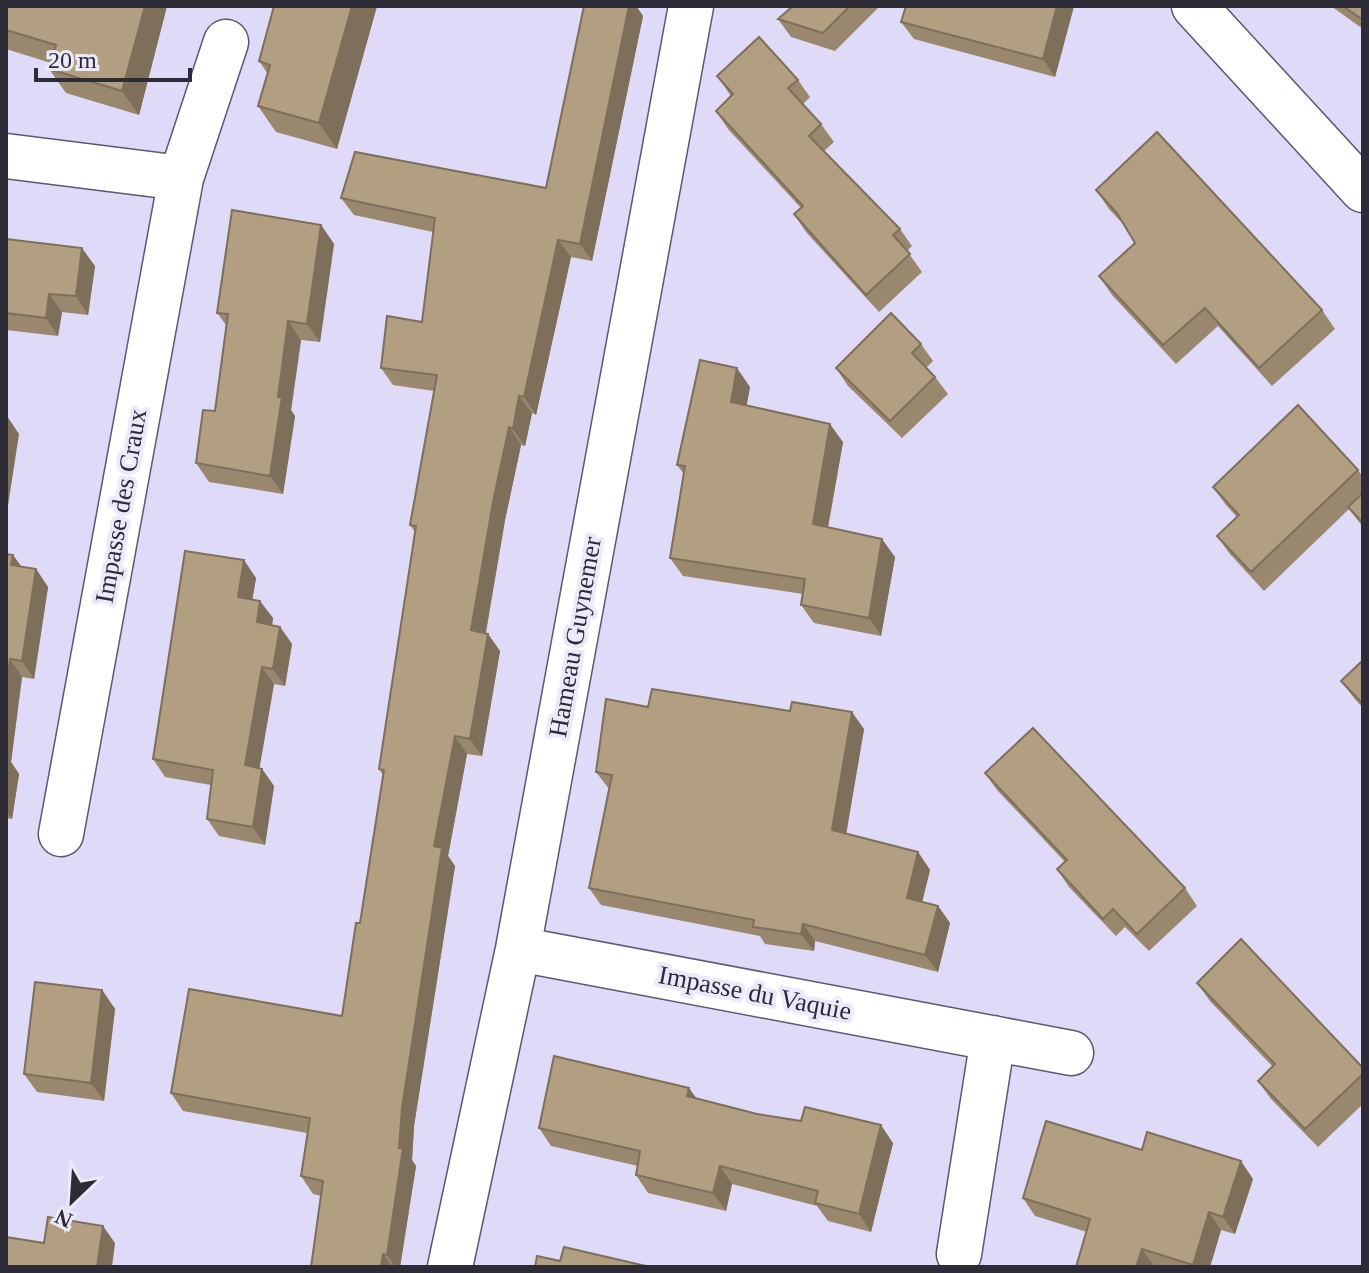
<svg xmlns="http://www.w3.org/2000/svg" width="1369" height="1273" viewBox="0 0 1369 1273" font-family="Georgia,serif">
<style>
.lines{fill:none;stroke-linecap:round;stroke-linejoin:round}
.street-casing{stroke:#5b5871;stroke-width:47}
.secondary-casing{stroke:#5b5871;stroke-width:47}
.street{stroke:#fff;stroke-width:44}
.secondary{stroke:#fff;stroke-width:44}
.wall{fill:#99886e}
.shaded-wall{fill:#7d6f5a}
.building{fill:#b29e80;stroke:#7d6f5a;stroke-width:2}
.labels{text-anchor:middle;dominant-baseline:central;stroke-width:8;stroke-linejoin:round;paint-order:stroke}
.street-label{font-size:26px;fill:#2d2b36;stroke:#ebe9fb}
</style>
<rect width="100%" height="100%" fill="#dedaf7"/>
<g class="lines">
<defs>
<path id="street" d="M6 156 181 178
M61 834 181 178 226 42
M518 949 1071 1053
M959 1254 993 1038
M450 1267 518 949 691 6"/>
<path id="secondary" d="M1194 6 1363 190"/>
</defs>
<use href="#street" class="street-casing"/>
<use href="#secondary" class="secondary-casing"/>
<use href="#street" class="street"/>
<use href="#secondary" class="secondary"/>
</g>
<path class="wall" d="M6 6H167L139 115 66 93 49 69 51 63 6 49Z
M274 6H377L337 149 276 132 258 106 268 74 259 61Z
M584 6H636L643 16 592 261 571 257 536 415 532 413 525 446 521 445 505 520 486 633 488 634 500 651 482 756 467 754 448 856 455 866 414 1126 412 1160 416 1166 400 1267H311L321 1196 313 1194 301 1176 307 1133 183 1111 171 1093 342 1016 360 923 383 775 379 769 415 532 410 525 434 391 393 385 381 368 422 322 433 232 354 215 341 198 546 188Z
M793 6H880L835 51 791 37 778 19Z
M906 6H1074L1055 77 914 39 901 22Z
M1331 6H1363V29Z
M717 76 798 80 810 97 803 104 821 124 834 142 824 151 900 229 912 246 907 251 922 272 879 312 806 232 794 214 801 208 728 129 716 111 731 96Z
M1096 190 1322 310 1335 329 1272 386 1218 326 1176 364 1112 295 1099 276 1135 243 1124 225 1109 209Z
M321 225 334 244 320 342 301 340 291 410 295 416 283 494 209 482 196 463 215 411 227 326 217 313Z
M6 239 95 266 88 315 62 312 58 336 6 330Z
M921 344 933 361 926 368 935 377 948 394 902 438 848 386 836 368Z
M750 387 746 406 843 442 828 528 895 557 881 636 814 623 801 605 803 594 683 576 670 558 684 474 677 465Z
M1358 470 1363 477V527L1349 509 1264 591 1230 554 1217 536 1237 517 1226 505 1213 487Z
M6 554 13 555 21 567 36 569 48 587 34 679 22 677 11 762 19 774 12 819 6 818Z
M256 578 252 600 273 618 272 625 280 627 292 644 285 686 274 684 259 768 262 769 274 786 265 845 219 836 207 819 211 785 165 777 153 759Z
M1363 660V708L1354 698 1341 681Z
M648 707 864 729 846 834 918 852 930 870 922 902 938 906 950 923 938 972 815 941 814 951 765 944 760 936 601 905 589 888 609 789 596 772Z
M985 773 1185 888 1197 906 1149 951 1125 927 1116 936 1069 887 1057 869 1065 862 997 790Z
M1197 983 1363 1068V1104L1318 1147 1271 1099 1258 1081 1273 1067 1210 1001Z
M102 990 115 1009 104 1101 37 1092 24 1074Z
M697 1099 757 1114 893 1143 871 1232 828 1221 817 1206 732 1184 726 1211 648 1193 636 1175 638 1166 551 1146 539 1128Z
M1142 1150 1253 1179 1235 1234 1221 1230 1210 1267H1076L1087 1232 1035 1216 1023 1198Z"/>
<path class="shaded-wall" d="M145 6H167L139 115 122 91Z
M352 6H377L337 149 319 123Z
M629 6H636L643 16 592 261 580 244Z
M1057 6H1074L1055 77 1043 59Z
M321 225 334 244 320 342 307 324Z
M558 240 571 257 536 415 524 397Z
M82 248 95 266 88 315 76 296Z
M49 294 62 312 58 336 46 318Z
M288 321 301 340 291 410 295 416 283 494 270 476 278 397Z
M737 368 750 387 744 420 731 402Z
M519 396 532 413 525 446 513 429Z
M7 416 19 434 6 519V420Z
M830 424 843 442 825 543 813 524Z
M509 427 521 445 505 520 483 647 471 630 493 502Z
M882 539 895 557 881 636 869 618Z
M13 555 26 573 11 565Z
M244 560 256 578 250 614 238 597Z
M36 569 48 587 34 679 22 661Z
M260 601 273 618 270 640 257 622Z
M280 627 292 644 285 686 273 669Z
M488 634 500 651 482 756 470 739Z
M10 659 22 677 11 762 19 774 12 819 6 810V687Z
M262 667 274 684 257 783 245 765Z
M852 712 864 729 844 847 832 830Z
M455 736 467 754 448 856 455 866 414 1126 412 1160 416 1166 400 1267H395L387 1255 402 1108 434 846Z
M262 769 274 786 265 845 253 827Z
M918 852 930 870 919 915 907 898Z
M938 906 950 923 938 972 925 955Z
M803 924 815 941 814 951 801 934Z
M102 990 115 1009 104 1101 91 1083Z
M689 1088 702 1106 687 1096Z
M881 1125 893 1143 871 1232 859 1214Z
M1241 1161 1253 1179 1235 1234 1223 1217Z
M720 1166 732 1184 726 1211 713 1193Z
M1209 1212 1221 1230 1210 1267H1194L1193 1265Z
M103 1226 115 1243 112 1267H97Z
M1142 1249 1154 1266V1267H1136Z
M383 1254 392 1267H381Z"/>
<path class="building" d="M6 6H145L122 91 49 69 56 45 6 30Z
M274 6H352L319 123 258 106 270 65 259 61Z
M584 6H629L580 244 558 240 524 397 519 396 513 429 509 427 493 502 471 630 488 634 470 739 455 736 434 846 442 848 402 1108 399 1148H403L387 1255 383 1254 381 1267H311L323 1181 301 1176 310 1118 171 1093 189 989 342 1016 356 923H360L384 770 379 769 416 526 410 525 437 375 381 368 387 316 422 322 435 218 341 198 355 152 546 188Z
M793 6H850L823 33 778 19Z
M906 6H1057L1043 59 901 22Z
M1343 6H1363V20Z
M759 37 798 80 788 88 821 124 809 136 900 229 893 235 910 254 866 295 794 214 803 206 716 111 733 94 717 76Z
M1157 132 1322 310 1259 368 1205 308 1163 345 1099 276 1135 243 1117 213 1096 190Z
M232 210 321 225 307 324 288 321 278 397H282L270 476 196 463 203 410 215 411 228 314 217 313Z
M6 239 82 248 76 296 49 294 46 318 6 313Z
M891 313 921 344 912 353 935 377 890 421 836 368Z
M700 360 737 368 731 402 830 424 813 524 882 539 869 618 801 605 805 579 670 558 685 466 677 465Z
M1298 405 1358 470 1251 572 1217 536 1239 515 1213 487Z
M1363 493V523L1348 507Z
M185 551 244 560 238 597 260 601 257 622 280 627 273 669 262 667 245 765 262 769 253 827 207 819 213 770 153 759Z
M6 554 13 555 11 565 36 569 22 661 10 659 6 687Z
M1363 660V704L1341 681Z
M652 689 790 711 792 702 852 712 832 830 918 852 907 898 938 906 925 955 803 924 801 934 753 927 754 920 589 888 612 775 596 772 606 699 648 707Z
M1033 728 1185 888 1137 934 1113 909 1103 919 1057 869 1067 860 985 773Z
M1241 939 1363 1068V1074L1305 1129 1258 1081 1275 1064 1197 983Z
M35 982 102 990 91 1083 24 1074Z
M554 1056 689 1088 687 1096 757 1114 801 1121 805 1107 881 1125 859 1214 815 1203 818 1191 720 1166 713 1193 636 1175 640 1151 539 1128Z
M1046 1121 1142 1150 1147 1132 1241 1161 1223 1217 1209 1212 1193 1265 1142 1249 1136 1267H1076L1090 1219 1023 1198Z
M48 1217 103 1226 97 1267H6V1237L44 1243Z
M564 1247 650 1267H535L537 1256 560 1261Z"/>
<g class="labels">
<g class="street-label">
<text transform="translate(121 506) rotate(-80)">Impasse des Craux</text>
<text transform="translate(575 637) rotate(-80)">Hameau Guynemer</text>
<text transform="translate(755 993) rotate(11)">Impasse du Vaquie</text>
</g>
</g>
<rect width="1369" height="1273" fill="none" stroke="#2d2b36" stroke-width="16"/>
<g transform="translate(72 1201) rotate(205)" stroke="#ebe9fb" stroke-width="6" paint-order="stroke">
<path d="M0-6L14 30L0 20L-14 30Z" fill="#2d2b36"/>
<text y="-12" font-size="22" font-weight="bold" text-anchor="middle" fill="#2d2b36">N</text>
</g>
<path d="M36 68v12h154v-12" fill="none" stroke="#2d2b36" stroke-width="4"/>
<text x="48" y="68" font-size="24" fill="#2d2b36" stroke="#ebe9fb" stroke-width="6" paint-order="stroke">20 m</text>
</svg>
